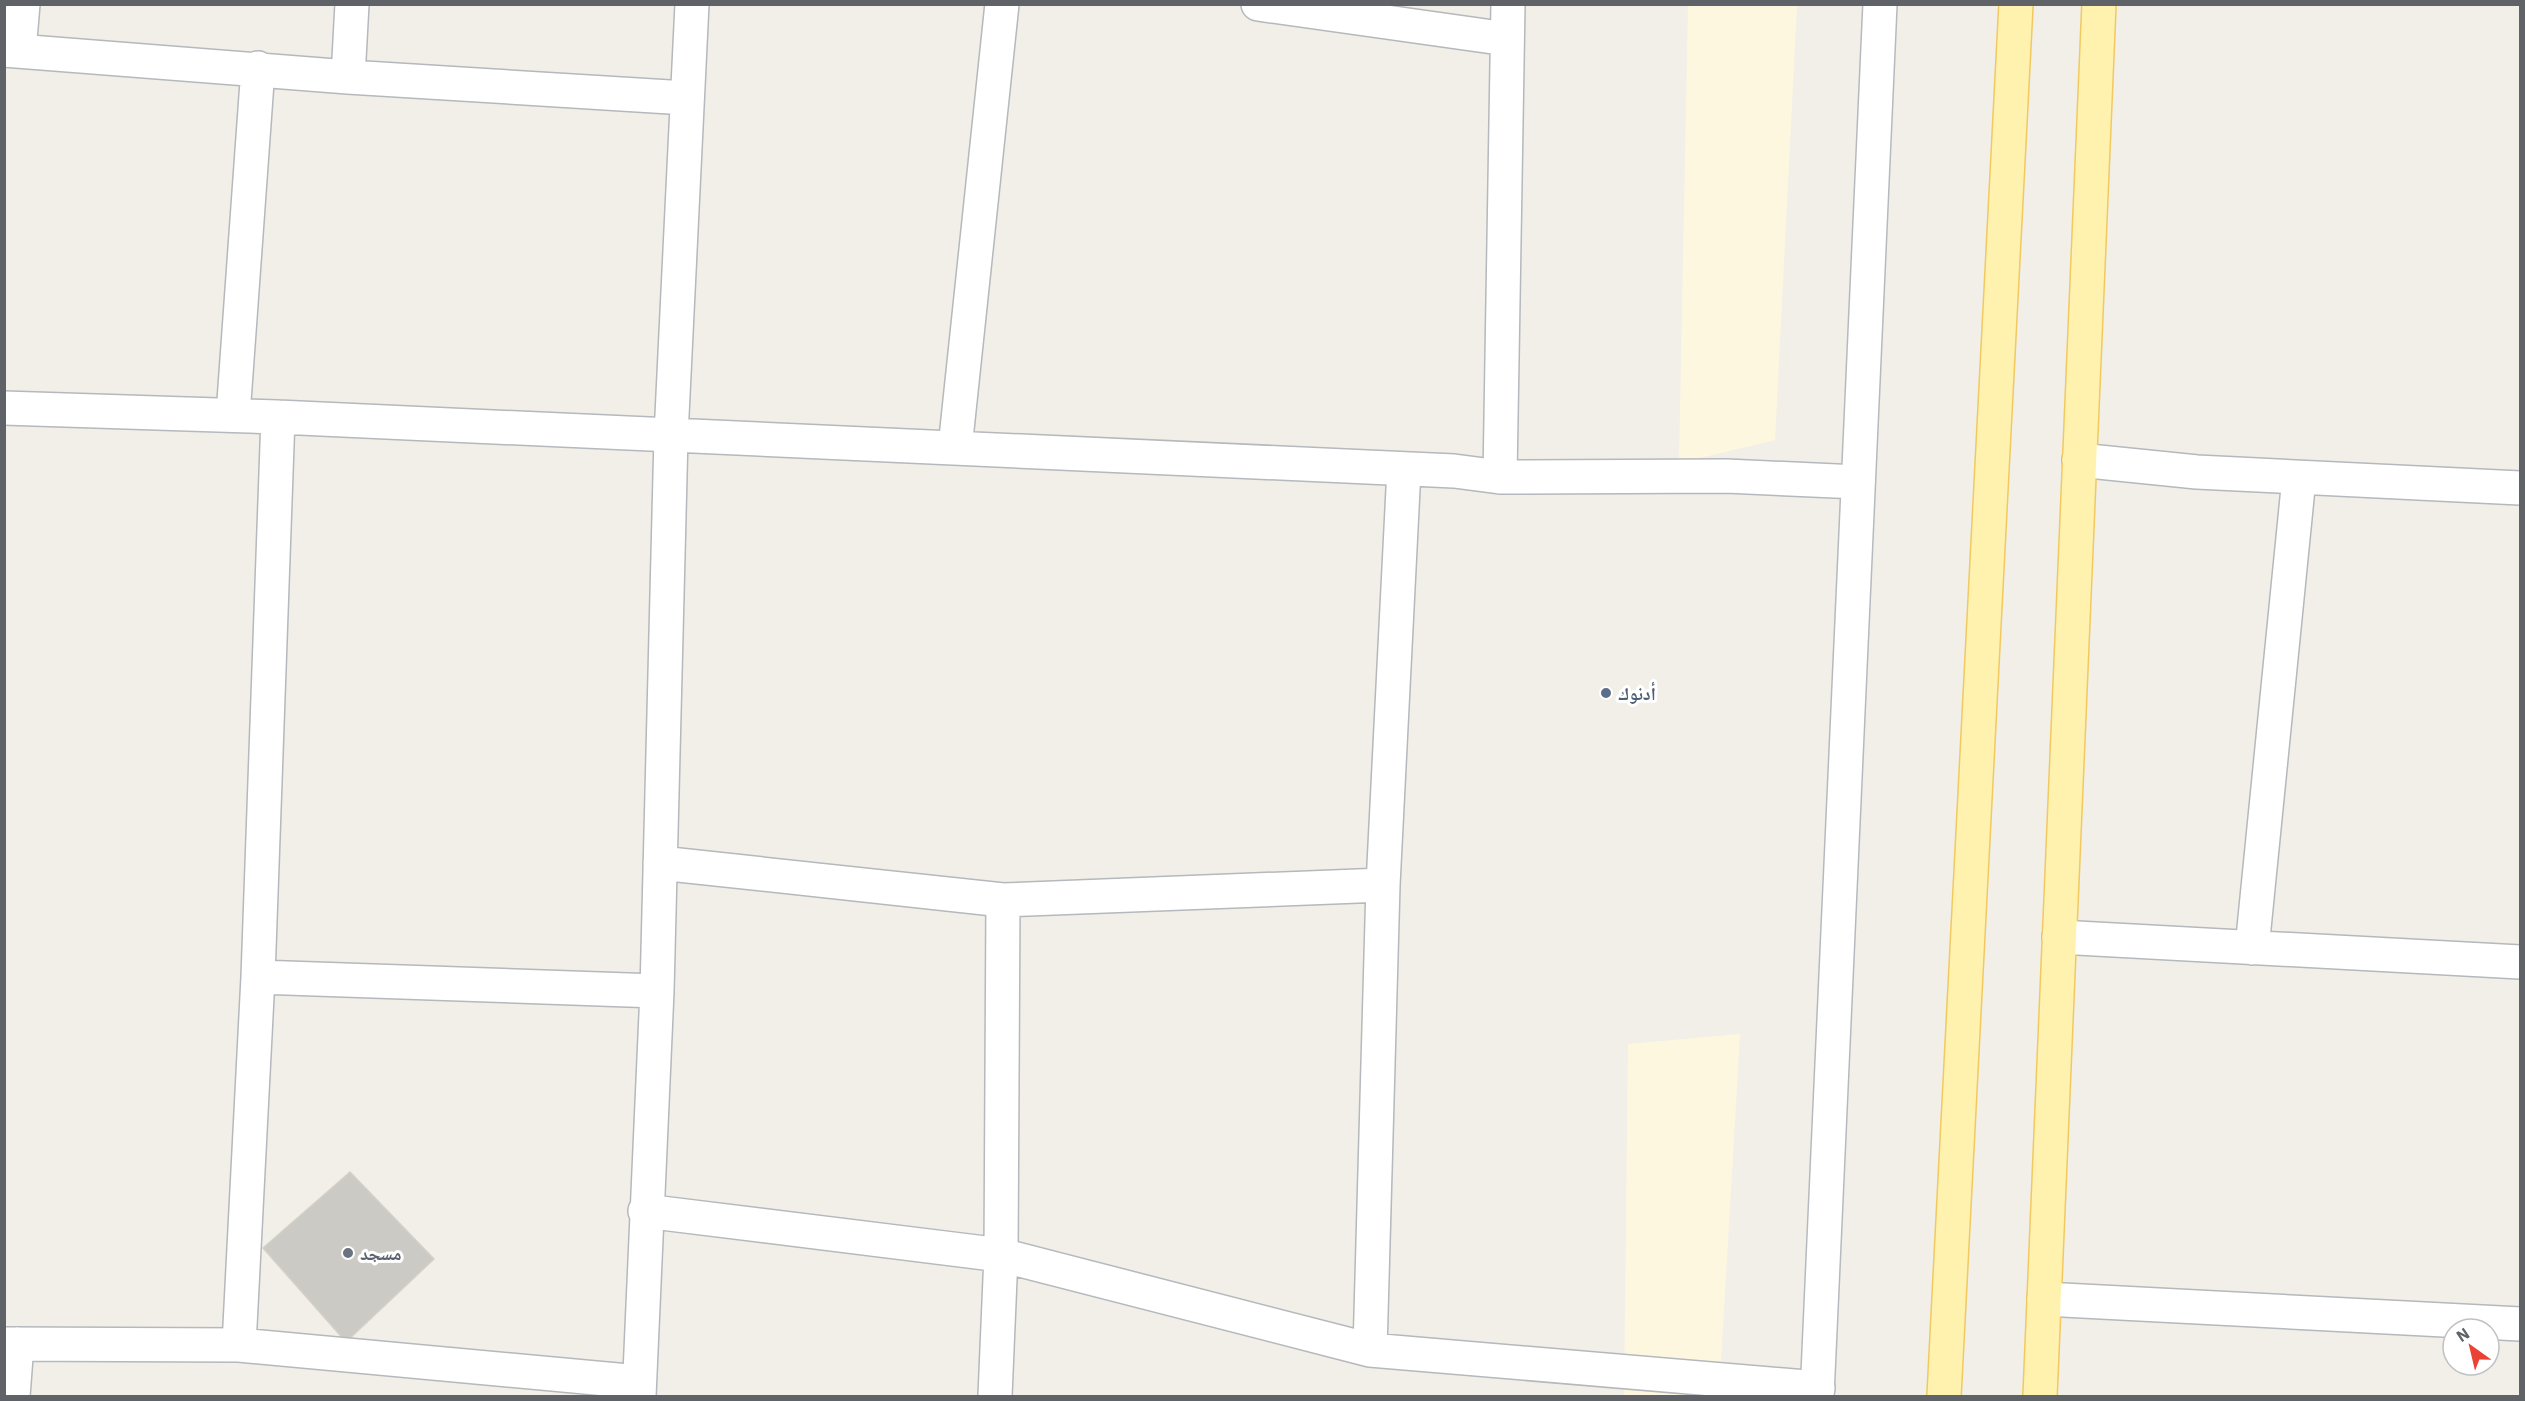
<svg xmlns="http://www.w3.org/2000/svg" width="2525" height="1401" viewBox="0 0 2525 1401" font-family="'IBM Plex Sans','Noto Naskh Arabic',sans-serif">
<style>
.commercial{fill:#fef7e0}
.building{fill:#cccac5;stroke:#d6d1c6;stroke-width:1.5}
.lines{fill:none;stroke-linecap:round;stroke-linejoin:round}
.street-casing{stroke:#b5b8bc;stroke-width:36}
.secondary-casing{stroke:#b6babf;stroke-width:36}
.primary-casing{stroke:#f2c960;stroke-width:36}
.street{stroke:#fff;stroke-width:33}
.secondary{stroke:#fff;stroke-width:33}
.primary{stroke:#fff2af;stroke-width:33}
.service-dot{fill:#5c6f8a;stroke:#fff;stroke-width:2}
.worship-dot{fill:#6b7280;stroke:#fff;stroke-width:2}
.labels{text-anchor:middle;dominant-baseline:central;stroke-width:6;stroke-linejoin:round;paint-order:stroke}
.service-label{font-size:18px;font-weight:bold;fill:#4e5e75;stroke:#fff;text-anchor:start}
.worship-label{font-size:18px;font-weight:bold;fill:#5b616d;stroke:#fff;text-anchor:start}
</style>
<rect width="100%" height="100%" fill="#f1efe8"/>
<path class="commercial" d="M1688 5H1797L1775 440 1679 463Z
M1740 1034 1719 1396H1624L1628 1044Z"/>
<path class="building" d="M350 1172 434 1259 346 1342 263 1248Z"/>
<g class="lines">
<defs>
<path id="street" d="M1258 4 1507 39
M4 50 348 77 686 98
M19 51 23 4
M348 77 352 4
M4 408 278 417 1454 471 1500 477 1726 476 1858 482
M233 415 258 68
M955 448 1002 4
M2079 460 2197 472 2520 488
M1500 477 1508 4
M660 863 1003 900 1383 885
M2059 937 2520 962
M2252 948 2299 478
M258 977 657 991
M645 1211 1001 1255 1370 1350 1818 1388
M2044 1299 2520 1324
M4 1344 239 1345 639 1382
M239 1345 258 977 278 417
M1370 1350 1383 885 1404 469
M13 1396 17 1344
M639 1396 657 991 671 436 692 4
M995 1396 1001 1255 1003 900"/>
<path id="secondary" d="M1817 1396 1880 4"/>
<path id="primary" d="M1944 1396 2016 4
M2040 1396 2099 4"/>
</defs>
<use href="#street" class="street-casing"/>
<use href="#secondary" class="secondary-casing"/>
<use href="#primary" class="primary-casing"/>
<use href="#street" class="street"/>
<use href="#secondary" class="secondary"/>
<use href="#primary" class="primary"/>
</g>
<circle class="service-dot" cx="1606" cy="693" r="6"/>
<circle class="worship-dot" cx="348" cy="1253" r="6"/>
<g class="labels">
<g class="service-label">
<text x="1618" y="693">أدنوك</text>
</g>
<g class="worship-label">
<text x="360" y="1253">مسجد</text>
</g>
</g>
<rect width="2525" height="1401" fill="none" stroke="#5f6368" stroke-width="12"/>
<g transform="translate(2471 1347) rotate(326)"><circle r="28" fill="#ffffff" stroke="#bfc1c3" stroke-width="1.5"/>
<path d="M0-4.5L10 22L0 15L-10 22Z" fill="#ea4335"/>
<text y="-9" font-size="16" font-weight="bold" text-anchor="middle" fill="#5f6368">N</text>
</g>
</svg>
